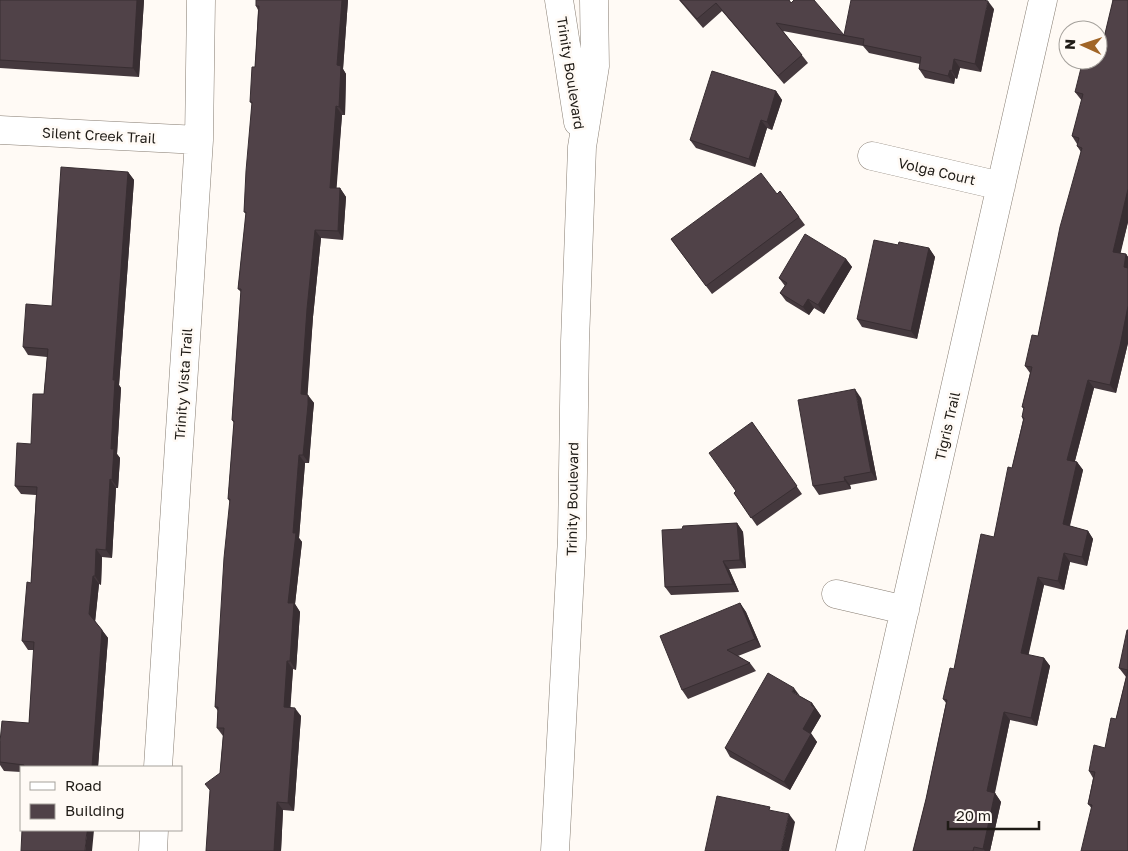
<svg xmlns="http://www.w3.org/2000/svg" width="1128" height="851" viewBox="0 0 1128 851" font-family="'Golos Text',sans-serif">
<style>
.lines{fill:none;stroke-linecap:round;stroke-linejoin:round}
.minor-casing{stroke:#877d72;stroke-width:29}
.major-casing{stroke:#877d72;stroke-width:29}
.minor{stroke:#fff;stroke-width:28}
.major{stroke:#fff;stroke-width:28}
.wall{fill:#45393e}
.shaded-wall{fill:#382e32}
.building{fill:#504248;stroke:#382e32}
.labels{text-anchor:middle;dominant-baseline:central;stroke-width:5;stroke-linejoin:round;paint-order:stroke}
.street-label{font-size:14px;fill:#1f1b16;stroke:#fffaf5}
</style>
<rect width="100%" height="100%" fill="#fffaf5"/>
<g class="lines">
<defs>
<path id="minor" d="M0 130 199 140
M872 156 1001 186
M836 594 905 610
M158 767 199 140 201 0
M153 851 154 830
M850 851 1043 0"/>
<path id="major" d="M559 0 578 122
M555 851 572 538 575 342 582 147 595 66 594 0"/>
</defs>
<use href="#minor" class="minor-casing"/>
<use href="#major" class="major-casing"/>
<use href="#minor" class="minor"/>
<use href="#major" class="major"/>
</g>
<path class="wall" d="M0 0H144L139 77 0 68Z
M256 0H348L343 69 346 74 345 115H342L336 188H340L346 197 343 240 321 238 313 317 307 395 314 403 313 413 309 463H305L299 538 302 542 295 604 300 612 296 670 293 669 290 707 301 716 294 811 283 810 281 851H206L220 773 223 736 217 728 218 711 215 707 230 502 228 499 234 423 232 420 241 292 238 289 246 214 244 212 252 104 250 102 255 67 258 10 256 6Z
M679 0H789L791 3 844 35 994 9 981 72 960 68 957 79 955 78 954 84 925 78 919 69 920 64 869 53 863 46 783 31 808 63 784 84 722 11 703 28Z
M1112 0H1128V222L1120 253 1126 254 1128 257V343L1116 393 1094 388 1075 461 1077 462 1083 470 1070 526 1088 531 1093 539 1087 566 1070 562 1064 590 1044 585 1028 655 1044 658 1050 666 1037 726 1010 720 995 793 1001 802 990 851H913L926 799 946 703 943 699 954 669 994 537 1012 468 1023 420 1022 417 1024 409 1022 407 1030 373 1025 366 1038 336 1081 152 1077 146V144L1072 136 1082 101 1075 92 1098 60 1103 42 1113 1Z
M776 91 782 100 772 130 767 128 755 167 696 148 690 140Z
M128 172 134 180 119 385 121 388 117 454 120 458 118 488H116L112 558 102 557 101 585 99 584 95 621 108 638 98 767H21V772L4 771 0 765V742L29 723 34 650H28L22 641 31 583 36 495 21 494 15 486 31 444 44 394 47 357 28 355 23 347 52 306Z
M780 191 805 225 712 294 671 239 777 194Z
M898 245 929 248 935 257 917 339 862 327 857 319Z
M846 259 852 267 824 314 814 308 809 315 786 301 780 293 785 286 779 278Z
M861 398 877 480 850 485 851 489 819 495 813 486Z
M752 422 802 494 757 526 734 493 736 492Z
M737 523 743 532 746 568 729 569 739 592 671 595 665 587 682 529Z
M740 603 746 612 761 647 738 656 750 663 756 671 688 699 682 690Z
M1128 630V851L1088 804 1093 778 1089 771 1105 748 1116 719 1126 677 1119 668Z
M800 696 812 703 821 716 811 733 817 742 790 790 730 757 725 748Z"/>
<path class="shaded-wall" d="M137 0H144L139 77 133 68Z
M342 0H348L343 69 346 74 345 115 339 107 337 65Z
M988 1 994 9 981 72 975 64Z
M954 59 960 68 957 79 952 71Z
M950 70 955 78 954 84 948 76Z
M776 91 782 100 772 130 767 122Z
M336 106 342 115 336 196 330 188Z
M761 120 767 128 755 167 749 159Z
M128 172 134 180 119 385 121 388 117 454 120 458 118 488 112 480 111 449 113 380Z
M340 188 346 197 343 240 338 231Z
M1128 189V222L1119 260 1113 252Z
M315 230 321 238 313 317 307 403 301 394 307 309Z
M929 248 935 257 917 339 911 331Z
M1126 254 1128 257V273L1124 267Z
M846 259 852 267 824 314 818 305Z
M808 299 814 308 809 315 803 307Z
M1128 306V343L1116 393 1110 385Z
M1088 380 1094 388 1073 468 1067 460Z
M855 389 861 398 877 480 871 472Z
M308 395 314 403 313 413 309 463 303 455Z
M299 455 305 463 299 538 302 542 295 604 300 612 296 670 290 661 288 603Z
M1077 462 1083 470 1068 532 1063 524Z
M844 477 850 485 851 489 845 481Z
M110 479 116 488 112 558 106 550Z
M737 523 743 532 746 568 740 560Z
M1088 531 1093 539 1087 566 1082 557Z
M96 549 102 557 101 585 95 576Z
M1064 553 1070 562 1064 590 1058 581Z
M723 561 729 569 739 592 733 584Z
M93 576 99 584 95 623 89 614Z
M1038 577 1044 585 1027 662 1021 653Z
M740 603 746 612 761 647 755 639Z
M102 630 108 638 98 767H92Z
M1044 658 1050 666 1037 726 1031 718Z
M287 661 293 669 290 715 284 707Z
M794 688 800 696 792 692Z
M812 703 821 716 808 738 803 729Z
M295 708 301 716 294 811 288 803Z
M1004 712 1010 720 993 800 987 791Z
M811 734 817 742 790 790 784 782Z
M995 793 1001 802 990 851H985L983 849Z
M277 802 283 810 281 851H274Z
M789 814 795 822 789 851H781Z
M87 830H94L92 851H85Z"/>
<path class="building" d="M0 0H137L133 68 0 60Z
M256 0H342L337 65 341 66 339 107 336 106 330 188H340L338 231 315 230 307 309 301 394 308 395V405L303 455H299L293 533H296L288 603H294L290 661H287L284 707 295 708 288 803 277 802 274 851H206L210 790 205 784 220 773 224 728H217L218 707H215L224 558 230 499H228L234 421 232 420 241 289H238L246 212H244L246 171 252 102H250L252 67H255L259 6H256Z
M680 0H789L791 3 794 0H814L844 35 851 0H983L988 1 975 64 954 59 952 71 950 70 948 76 919 69 921 57 863 45 864 39 776 23 802 55 778 76 716 3 697 19Z
M1113 0H1128V189L1113 252 1126 254 1124 267 1128 268V306L1120 346 1110 385 1088 380 1067 460 1077 462 1063 524 1088 531 1082 557 1064 553 1058 581 1038 577 1021 653 1044 658 1031 718 1004 712 987 791 995 793 983 849 974 847 973 851H913L926 799 947 700 943 699 950 668 954 669 981 534 994 537 1008 467 1012 468 1024 418 1022 417 1024 407H1022L1032 367 1025 366 1032 335 1038 336 1060 227 1082 148 1077 146 1079 138 1072 136 1083 94 1075 92 1083 60H1098V50L1100 42H1103Z
M712 71 776 91 767 122 761 120 749 159 690 140Z
M61 167 128 172 113 380H115L111 449H114L112 480 110 479 106 550 96 549 95 576H93L89 614 102 630 92 767H24V765L0 762V742L2 721 29 723 34 642 22 641 27 582 31 583 37 487 15 486 17 443 31 444 33 394H44L48 349 23 347 26 304 52 306Z
M761 173 777 194 780 191 799 217 706 286 671 239Z
M805 234 846 259 818 305 808 299 803 307 780 293 787 283 779 278Z
M874 240 898 245 899 242 929 248 911 331 857 319Z
M855 389 871 472 844 477 845 481 813 486 798 400Z
M752 422 797 486 751 518 734 493 736 491 709 453Z
M737 523 740 560 723 561 733 584 665 587 662 530 682 529 683 526Z
M740 603 755 639 727 650 750 663 682 690 660 636Z
M1127 630H1128V851H1081L1092 805 1088 804 1095 772 1089 771 1094 745 1105 748 1111 718 1116 719 1128 670 1119 668Z
M768 673 794 688 792 692 812 703 811 705 815 708 803 729 811 734 784 782 725 748Z
M717 796 770 807 769 810 789 814 781 851H705Z
M22 830H87L85 851H21Z"/>
<g class="labels">
<g class="street-label">
<text transform="translate(571 73) rotate(81)">Trinity Boulevard</text>
<text transform="translate(99 135) rotate(3)">Silent Creek Trail</text>
<text transform="translate(937 171) rotate(13)">Volga Court</text>
<text transform="translate(183 384) rotate(-86)">Trinity Vista Trail</text>
<text transform="translate(947 426) rotate(-77)">Tigris Trail</text>
<text transform="translate(572 499) rotate(-89)">Trinity Boulevard</text>
</g>
</g>
<rect x="20" y="766" width="162" height="65" fill="#fffaf5" stroke="#a5a19c"/>
<rect x="30" y="782" width="25" height="8" fill="#ffffff" stroke="#a5a19c"/>
<text x="65" y="791" font-size="15" fill="#1f1b16">Road</text>
<rect x="30" y="804" width="25" height="15" fill="#504248" stroke="#a5a19c"/>
<text x="65" y="816" font-size="15" fill="#1f1b16">Building</text>
<g transform="translate(1083 45) rotate(273)"><circle r="24" fill="#fffaf5" stroke="#a5a19c"/>
<path d="M0-4L9 19L0 12L-9 19Z" fill="#a16527"/>
<text y="-8" font-size="14" font-weight="bold" text-anchor="middle" fill="#1f1b16">N</text>
</g>
<path d="M948 821v8h91v-8" fill="none" stroke="#1f1b16" stroke-width="2.5"/>
<text x="956" y="821" font-size="15" fill="#1f1b16" stroke="#fffaf5" stroke-width="4" paint-order="stroke">20 m</text>
</svg>
